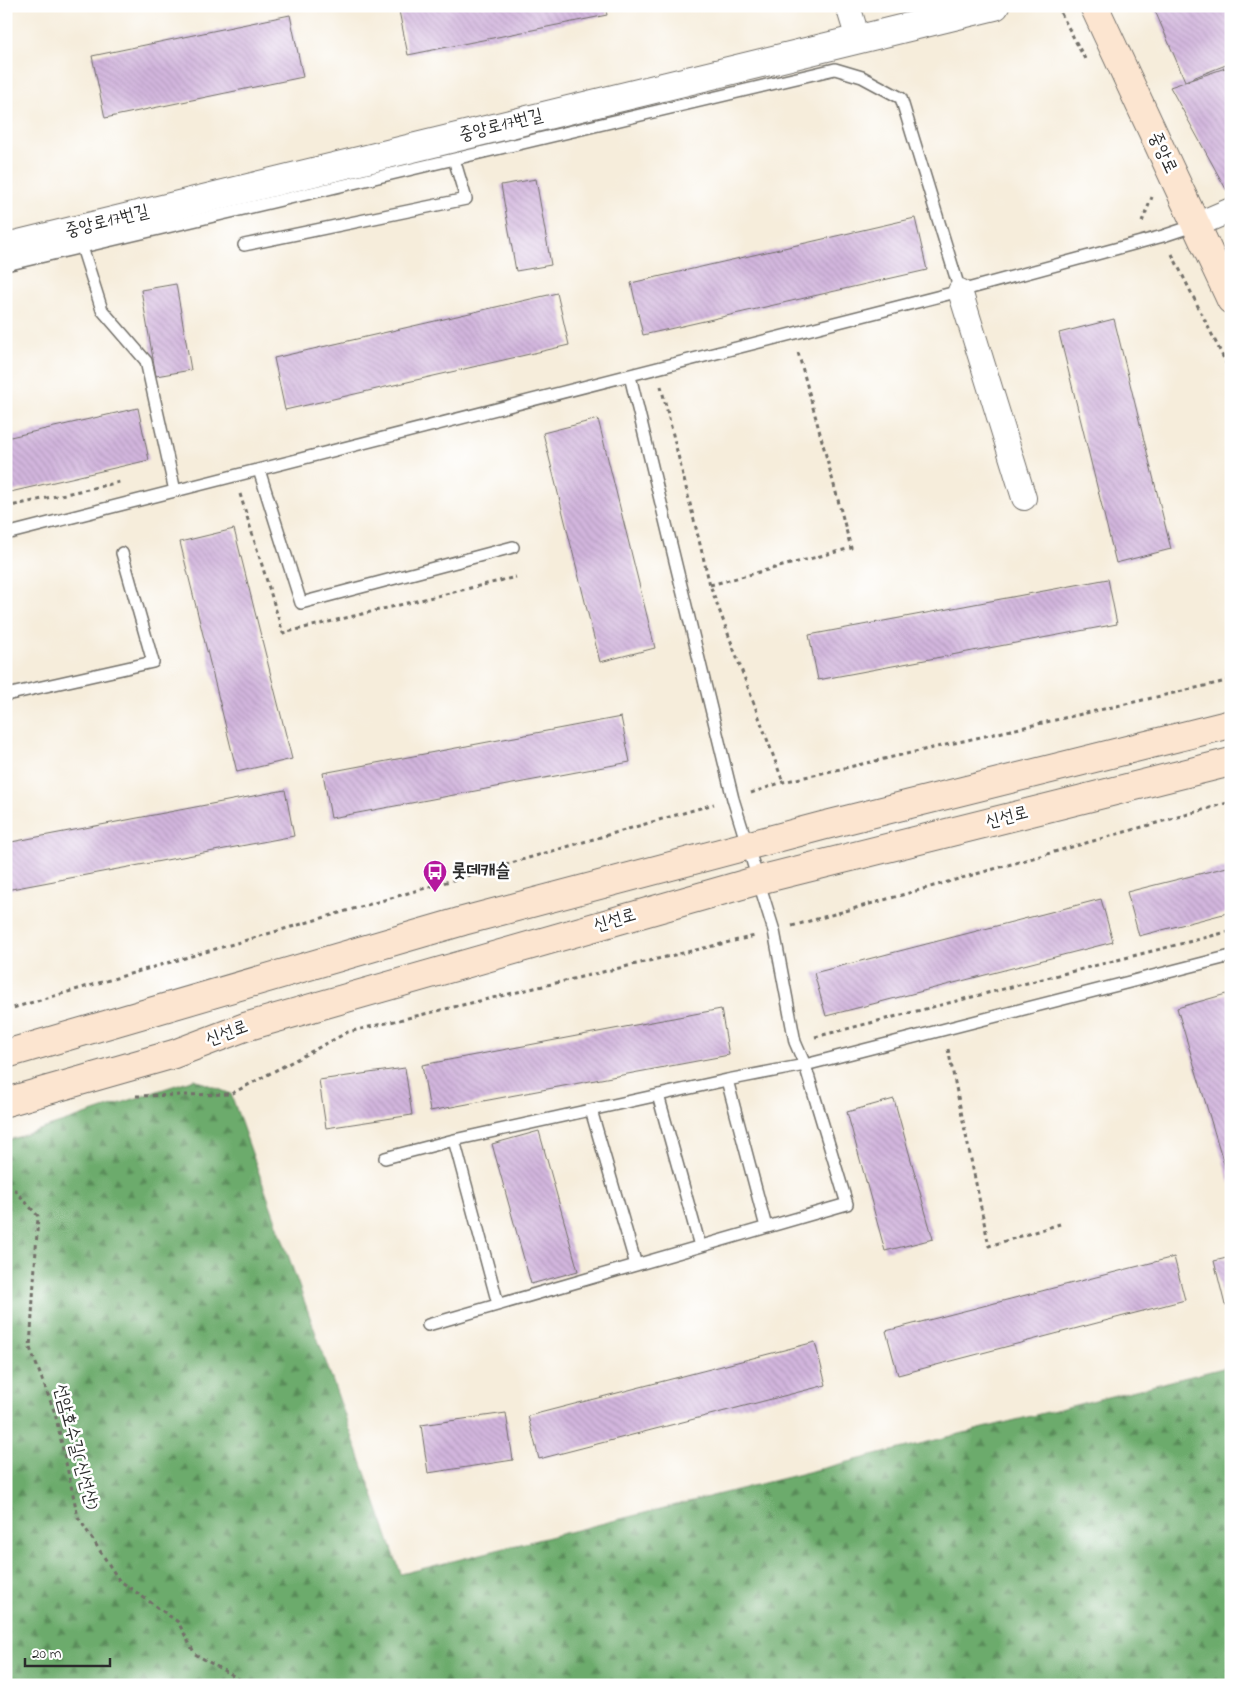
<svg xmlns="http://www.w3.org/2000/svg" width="1237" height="1691" viewBox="0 0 1237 1691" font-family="'Indie Flower','Poor Story',sans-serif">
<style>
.forest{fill:url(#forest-firs);stroke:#4c6b4c}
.building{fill:url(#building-back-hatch)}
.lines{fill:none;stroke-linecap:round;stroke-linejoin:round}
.service-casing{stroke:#726f69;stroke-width:14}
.minor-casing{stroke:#726f69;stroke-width:26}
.tertiary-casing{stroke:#726f69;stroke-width:30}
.secondary-casing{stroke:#726f69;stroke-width:30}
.path{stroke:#726f69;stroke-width:3;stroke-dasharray:4 4;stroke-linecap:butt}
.service{stroke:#fff;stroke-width:11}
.minor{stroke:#fff;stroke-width:24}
.tertiary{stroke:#fff;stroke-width:28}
.secondary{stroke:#fce5d0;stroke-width:28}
.labels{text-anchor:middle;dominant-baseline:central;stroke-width:5;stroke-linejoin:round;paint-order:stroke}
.street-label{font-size:18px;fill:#2b2b2b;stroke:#fff}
.poi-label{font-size:18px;font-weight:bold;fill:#2b2b2b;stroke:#fff;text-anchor:start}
</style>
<defs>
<pattern id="forest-firs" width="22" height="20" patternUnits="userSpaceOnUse" patternTransform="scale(1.25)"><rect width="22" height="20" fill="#6cab6c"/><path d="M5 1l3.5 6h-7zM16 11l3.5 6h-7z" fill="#598b59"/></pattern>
<pattern id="building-back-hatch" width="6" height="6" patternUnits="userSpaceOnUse" patternTransform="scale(1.25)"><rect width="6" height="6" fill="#d2b5dd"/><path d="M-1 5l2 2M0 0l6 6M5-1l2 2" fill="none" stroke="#b49cbe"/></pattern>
</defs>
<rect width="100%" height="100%" fill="#fff"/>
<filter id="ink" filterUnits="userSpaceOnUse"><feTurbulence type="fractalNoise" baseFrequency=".02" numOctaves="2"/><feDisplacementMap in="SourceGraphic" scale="10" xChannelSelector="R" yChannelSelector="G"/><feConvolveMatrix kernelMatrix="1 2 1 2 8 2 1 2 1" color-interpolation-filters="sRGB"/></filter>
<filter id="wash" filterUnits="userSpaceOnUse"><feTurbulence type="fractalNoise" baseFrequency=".0096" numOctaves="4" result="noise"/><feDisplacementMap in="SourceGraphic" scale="20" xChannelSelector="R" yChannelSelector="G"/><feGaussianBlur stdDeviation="1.12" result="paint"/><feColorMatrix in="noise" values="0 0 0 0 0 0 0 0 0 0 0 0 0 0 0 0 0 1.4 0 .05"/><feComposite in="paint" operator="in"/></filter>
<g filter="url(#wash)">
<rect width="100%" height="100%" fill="#f6eddb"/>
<path class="forest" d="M194 1079 231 1094 401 1574 1231 1366V1685H6V1141Z"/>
<g id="blocks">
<path class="building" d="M398 6H605L607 15 408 55Z
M1153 6H1231V63L1185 81Z
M290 15 303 77 105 118 92 56Z
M1231 66V190L1227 191 1170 87Z
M536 179 551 265 516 271 501 185Z
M915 218 927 270 643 335 631 283Z
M176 284 191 370 156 376 141 290Z
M557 293 569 345 285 410 274 358Z
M1114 319 1171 549 1116 563 1059 333Z
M138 408 149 460 6 493V438Z
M598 419 655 648 600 662 543 433Z
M234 529 292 759 237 772 180 542Z
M1108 579 1117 624 818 680 809 635Z
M621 717 630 762 331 818 323 773Z
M285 790 294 836 6 890V843Z
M1231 866V912L1139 936 1127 892Z
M1101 899 1113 942 826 1016 814 973Z
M1226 994 1231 1009 1230 1184 1177 1008Z
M721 1009 729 1055 430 1111 422 1065Z
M405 1068 412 1115 326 1128 319 1080Z
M894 1099 933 1239 885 1251 847 1112Z
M539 1131 578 1271 531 1284 492 1144Z
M1174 1257 1185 1300 898 1375 886 1331Z
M1231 1257V1303L1225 1305 1214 1261Z
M815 1342 826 1385 539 1459 528 1416Z
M506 1413 513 1460 428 1473 421 1425Z"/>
</g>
</g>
<g filter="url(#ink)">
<use href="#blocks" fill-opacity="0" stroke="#726f69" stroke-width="1"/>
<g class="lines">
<defs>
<path id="service" d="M244 245 466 199 454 159
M82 247 102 310 146 361 175 491
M6 265 835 69 862 77 901 98 960 291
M630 376 733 799 774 931 795 1042 805 1065 1231 956
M259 470 301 603 513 547
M6 534 960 291 1163 236 1196 225
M6 695 153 662 122 553
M727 1080 766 1227
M658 1095 700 1246
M591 1110 636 1265
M385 1158 454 1140 498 1304
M428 1325 847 1204 805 1065 727 1080 454 1140"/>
<path id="minor" d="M848 6 858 39
M1196 225 1231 210
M960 291 1024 498"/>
<path id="tertiary" d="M6 247 995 6"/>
<path id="secondary" d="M1094 6 1231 300
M6 1054 463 921 822 826 1231 724
M6 1102 174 1054 245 1027 759 880 1231 762"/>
</defs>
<use href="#service" class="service-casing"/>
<use href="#minor" class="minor-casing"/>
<use href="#tertiary" class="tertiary-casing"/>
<use href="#secondary" class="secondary-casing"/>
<path class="path" d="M1057 6 1086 61
M1142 222 1152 197
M1172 254 1231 373
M661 386 710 585 783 782
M240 494 283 633 516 577
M6 507 120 482
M710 585 851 548 798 352
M751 793 783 782 1231 680
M792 926 1231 802
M6 1010 714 804
M815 1037 1231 931
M948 1049 989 1246 1060 1224
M136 1096 231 1094 348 1032 755 936
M6 1189 15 1190 38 1216 30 1348 55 1413 78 1517 119 1580 178 1622 195 1654 249 1685"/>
<use href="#service" class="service"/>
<use href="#minor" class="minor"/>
<use href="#tertiary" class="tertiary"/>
<use href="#secondary" class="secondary"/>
</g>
</g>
<defs>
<symbol id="bus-pin" viewBox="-11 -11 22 30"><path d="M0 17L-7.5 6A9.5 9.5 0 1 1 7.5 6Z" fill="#b5179e" stroke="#fff"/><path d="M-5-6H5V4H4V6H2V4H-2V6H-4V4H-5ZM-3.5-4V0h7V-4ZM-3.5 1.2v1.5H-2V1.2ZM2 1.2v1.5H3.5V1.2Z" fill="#fff"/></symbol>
</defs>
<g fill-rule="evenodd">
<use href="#bus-pin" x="421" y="858" width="28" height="38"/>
</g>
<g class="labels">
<g class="street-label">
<text transform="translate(501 126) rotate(-14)">중앙로17번길</text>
<text transform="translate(1162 153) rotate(65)">중앙로</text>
<text transform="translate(107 222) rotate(-14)">중앙로17번길</text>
<text transform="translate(1007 818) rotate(-14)">신선로</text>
<text transform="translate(615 921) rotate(-16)">신선로</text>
<text transform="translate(227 1034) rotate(-20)">신선로</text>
<text transform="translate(75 1447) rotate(75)">선암호수길(신선산)</text>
</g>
<g class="poi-label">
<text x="452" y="872">롯데캐슬</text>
</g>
</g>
<rect width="1237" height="1691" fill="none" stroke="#fff" stroke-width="25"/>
<path d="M25 1658v8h85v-8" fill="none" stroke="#2b2b2b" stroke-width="2.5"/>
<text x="32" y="1658" font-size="15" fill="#2b2b2b" stroke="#ffffff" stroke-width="4" paint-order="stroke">20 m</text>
</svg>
